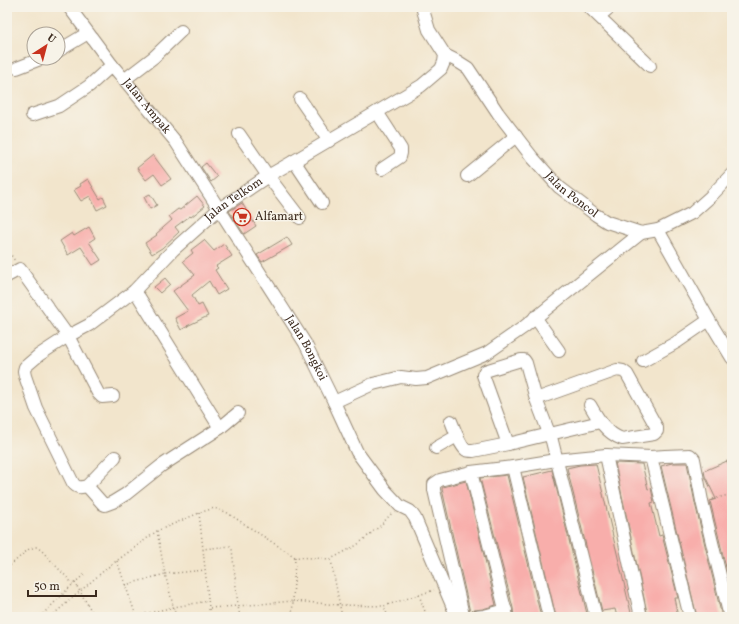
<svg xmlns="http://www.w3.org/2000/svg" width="739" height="624" viewBox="0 0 739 624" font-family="Vollkorn,serif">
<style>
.building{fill:#f8aeab}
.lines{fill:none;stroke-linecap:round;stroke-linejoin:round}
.minor-casing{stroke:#968875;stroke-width:14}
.path{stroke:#968875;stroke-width:1.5;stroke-dasharray:1 3;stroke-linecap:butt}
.minor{stroke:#fff;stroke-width:12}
.labels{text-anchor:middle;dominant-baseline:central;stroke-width:3;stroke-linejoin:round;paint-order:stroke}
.street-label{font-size:12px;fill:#3b2a1e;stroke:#f7f3e8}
.poi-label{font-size:12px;fill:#3b2a1e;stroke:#f7f3e8;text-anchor:start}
</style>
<rect width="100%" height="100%" fill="#f7f3e8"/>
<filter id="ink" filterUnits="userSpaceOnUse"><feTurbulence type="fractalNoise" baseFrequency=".025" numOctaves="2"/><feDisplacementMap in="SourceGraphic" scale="8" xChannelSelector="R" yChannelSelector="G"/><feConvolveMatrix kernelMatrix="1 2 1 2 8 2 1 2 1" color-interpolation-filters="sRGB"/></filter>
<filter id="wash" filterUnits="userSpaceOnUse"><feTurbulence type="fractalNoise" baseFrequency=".012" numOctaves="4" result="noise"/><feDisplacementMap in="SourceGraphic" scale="16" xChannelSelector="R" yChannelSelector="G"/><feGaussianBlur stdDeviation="0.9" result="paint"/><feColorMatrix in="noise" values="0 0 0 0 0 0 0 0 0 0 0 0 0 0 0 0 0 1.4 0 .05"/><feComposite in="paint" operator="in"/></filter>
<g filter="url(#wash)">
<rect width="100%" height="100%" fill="#f2e5cc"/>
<g id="blocks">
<path class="building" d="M153 155 171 179 162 185 154 174 146 180 137 168Z
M206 163 217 177 211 182 201 167Z
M88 179 100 199 103 197 107 205 97 210 90 196 81 201 74 190 81 186 80 184Z
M150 194 157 205 150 209 144 197Z
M197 196 205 206 191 217 190 216 175 227 179 232 162 248 152 254 145 243 157 235 156 234 172 220 169 216 178 209 180 210Z
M242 203 256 226 244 234 229 211Z
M89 227 95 238 89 242 101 260 93 265 81 247 68 255 60 241 72 233 74 236Z
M287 237 292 245 262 262 257 255Z
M204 240 214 251 224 244 232 256 216 266 218 268 215 270 227 289 217 295 209 281 192 295 198 306 202 304 208 316 187 326H188L181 330 175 318 188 311 173 291 195 275 183 261 193 253 191 250Z
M165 278 170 284 160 293 154 287Z
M727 461 732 472V593L710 501 716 499 705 476 704 471Z
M615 463 642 464 648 489 651 488 654 502 651 503 659 536 662 535 678 598H674L678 617H648Z
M672 463H687L695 503 722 617H697L661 466Z
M596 464 632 617H617L615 609 602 611 567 468 580 465Z
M552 470 587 614V617H556L523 477Z
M507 475 541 617H514L513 608 480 478Z
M466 481 496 605 483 609 474 610 470 612 442 489 443 487Z"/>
</g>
</g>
<g filter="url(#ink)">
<use href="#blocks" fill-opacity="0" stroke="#968875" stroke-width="1"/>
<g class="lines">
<defs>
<g id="minor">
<path id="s1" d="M69 7 112 65 176 142 305 343 334 402 357 452 385 490 400 506 410 511 415 518 457 617"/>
<path d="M589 7 650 66"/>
<path d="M599 16 610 7"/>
<path d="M58 51 88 33"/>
<path id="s2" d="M445 55 457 61 468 68 498 113 532 157 559 187 596 215 607 222 641 233 658 230 692 213 710 197 732 174"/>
<path d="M17 68 43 58"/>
<path d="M124 80 154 57 181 31"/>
<path d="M300 99 329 141"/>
<path d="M377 112 401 149V153L400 157 382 169"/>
<path d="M32 115 59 106 89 86 112 65"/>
<path d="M239 134 268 176 300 218"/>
<path d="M294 161 322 203"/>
<path d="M467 176 516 136"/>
<path d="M658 230 709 320 732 358"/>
<path id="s3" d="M7 276 20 269 68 336 89 325 134 291 173 250 219 209 268 176 294 161 421 86 441 69 444 62 445 55 429 30 423 10V7"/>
<path d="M134 291 139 297 220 428"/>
<path d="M535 317 559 351"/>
<path d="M643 361 677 342 709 320"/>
<path d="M113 396 102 397 98 393 68 336 39 355 25 367 24 371 25 376 36 408 73 483C77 488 80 488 87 486L115 457"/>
<path d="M536 399 617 370 623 371 627 374 657 428V431L654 434 622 439C606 433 598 419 590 405"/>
<path d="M334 402 373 384 401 377 416 379 427 378 487 353 524 327 641 233"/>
<path d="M451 421C454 428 460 446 466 450 468 451 470 451 473 451L508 444 600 422"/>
<path d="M508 444 483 375 485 371 521 360H524L526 363 536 399 552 441 596 617"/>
<path d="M436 448 457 436"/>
<path d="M606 455 641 617"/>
<path d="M651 457 690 617"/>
<path d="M513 467 549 617"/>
<path d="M471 472 507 617"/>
<path d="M87 486 103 504 105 505 113 502 126 494 161 466 220 428 238 413"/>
<path d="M464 617 463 615 434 490V484L440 480 471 472 513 467 556 460 606 455 651 457 665 456 690 455 694 459 702 501 730 617"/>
<path d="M475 617 484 616 506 610"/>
</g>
</defs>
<use href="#minor" class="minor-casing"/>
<path class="path" d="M7 249 15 261
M713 499 732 494
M199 513 203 549
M157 531 165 574 205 570
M230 546 232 549 238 606 209 608 203 549Z
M295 557 293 601 340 605 384 606
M331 560 342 617
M117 561 136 616 174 607 208 601
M7 568 29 549 36 547 41 550 73 584
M75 583 95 617
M125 585 165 574 176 617
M419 595 427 617
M7 609 13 617
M209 609 210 617
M40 617 73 584 86 573
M51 617 55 613 107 568 157 531 199 513 214 508 226 512 295 557 331 559 357 545 380 526 392 513
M240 617 238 606 293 601 292 617
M388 617 384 606 434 590"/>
<use href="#minor" class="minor"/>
</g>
</g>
<defs>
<symbol id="supermarket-ring" viewBox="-11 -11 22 22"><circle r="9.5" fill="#f7f3e8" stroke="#c8321e" stroke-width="1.5"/><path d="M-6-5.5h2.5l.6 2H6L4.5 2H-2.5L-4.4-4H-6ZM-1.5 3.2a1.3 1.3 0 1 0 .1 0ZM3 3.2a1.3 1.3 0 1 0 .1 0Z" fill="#c8321e"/></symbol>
</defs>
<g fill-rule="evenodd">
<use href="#supermarket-ring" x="232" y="207" width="20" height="20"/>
</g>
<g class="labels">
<g class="street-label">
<text stroke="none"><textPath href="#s1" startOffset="126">Jalan Ampak</textPath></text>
<text stroke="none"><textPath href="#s2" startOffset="191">Jalan Poncol</textPath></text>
<text stroke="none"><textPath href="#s3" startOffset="313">Jalan Telkom</textPath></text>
<text stroke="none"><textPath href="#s1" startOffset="416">Jalan Bongkoi</textPath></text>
</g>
<g class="poi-label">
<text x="255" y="217">Alfamart</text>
</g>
</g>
<rect width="739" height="624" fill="none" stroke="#f7f3e8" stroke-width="24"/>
<g transform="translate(46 46) rotate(36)"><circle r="19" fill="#f7f3e8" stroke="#aca397"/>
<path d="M0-3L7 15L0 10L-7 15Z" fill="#c8321e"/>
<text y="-6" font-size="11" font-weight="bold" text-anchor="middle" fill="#3b2a1e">U</text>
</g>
<path d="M28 590v6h68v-6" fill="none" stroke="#3b2a1e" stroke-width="2"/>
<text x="34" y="590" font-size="12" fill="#3b2a1e" stroke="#f7f3e8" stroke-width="3" paint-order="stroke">50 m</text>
</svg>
